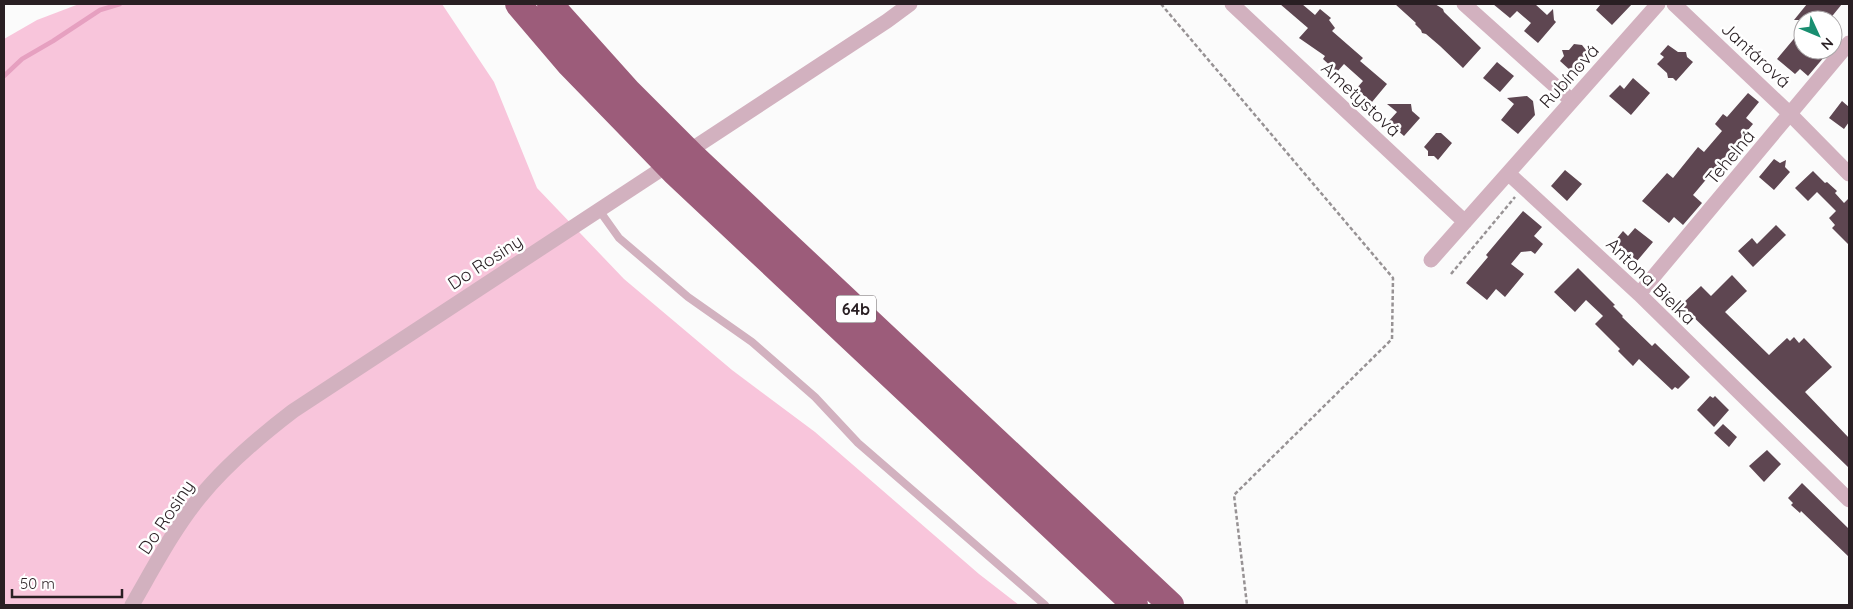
<svg xmlns="http://www.w3.org/2000/svg" width="1853" height="609" viewBox="0 0 1853 609" font-family="Quicksand,sans-serif">
<style>
.green{fill:#f8c5db}
.lines{fill:none;stroke-linecap:round;stroke-linejoin:round}
.stream{stroke:#e6a0c0;stroke-width:4.5}
.building{fill:#5e4651}
.path{stroke:#979294;stroke-width:2.5;stroke-dasharray:4 2.5;stroke-linecap:butt}
.lane{stroke:#d2b1bf;stroke-width:8}
.street{stroke:#d2b1bf;stroke-width:15}
.highway{stroke:#9c5c7a;stroke-width:26}
.labels{text-anchor:middle;dominant-baseline:central;stroke-width:5;stroke-linejoin:round;paint-order:stroke}
.shield{fill:#fff;stroke:#696265;stroke-width:1}
.shield-label{font-size:16px;font-weight:bold;fill:#291f23}
.street-label{font-size:18px;fill:#291f23;stroke:#fff}
</style>
<rect width="100%" height="100%" fill="#fbfbfb"/>
<path class="green" d="M79 4H442L494 82 537 188 624 279 732 370 815 432 979 574 1019 605H4V39L37 20Z"/>
<g class="lines">
<path class="stream" d="M4 76 22 59 53 41 100 10 120 4"/>
</g>
<path class="building" d="M1280 4H1302L1315 15 1320 9 1331 18 1329 20 1335 28 1332 31 1363 58 1360 61 1387 84 1372 102 1356 89 1363 81 1344 64 1337 72 1323 59 1325 56 1299 38 1308 28Z
M1395 4H1435L1443 9 1444 12 1481 48 1463 68 1440 46 1426 34 1422 33 1421 30 1415 24 1416 23Z
M1493 4H1535L1547 15 1553 9 1554 20 1556 22 1538 43 1524 31 1531 23 1517 11 1510 18Z
M1601 4H1632L1612 25 1596 10Z
M1807 4H1842L1829 20H1794Z
M1803 28V50H1830L1808 76 1800 69 1795 74 1777 59Z
M1574 44 1582 45 1589 54 1584 60 1585 69 1571 71 1560 61 1564 56 1562 50H1569Z
M1668 45 1678 52H1686L1687 57 1693 62 1676 81 1673 78H1668L1667 73 1657 64 1664 57 1660 54Z
M1497 62 1514 76 1500 92 1483 78Z
M1633 78 1650 93 1631 115 1609 96 1620 85 1624 89Z
M1748 93 1759 102 1746 118 1753 124 1693 195 1702 203 1683 225 1674 217 1669 223 1642 201 1667 173 1673 178 1698 147 1704 152 1722 131 1715 124 1723 114 1727 117Z
M1527 96 1533 101 1535 115 1518 134 1501 120 1514 104 1507 98Z
M1842 101 1849 107V122L1844 129 1829 118Z
M1387 104H1411L1412 111 1420 118 1404 136 1388 122 1397 112Z
M1436 133H1441L1452 143 1438 160 1434 156H1428V151L1424 147Z
M1774 159 1780 163 1786 160 1785 167 1790 172 1774 190 1759 177Z
M1565 170 1582 184 1567 201 1551 186Z
M1813 171 1825 183 1827 182 1837 191 1835 193 1844 203 1849 198V245L1832 228 1835 225 1829 218 1836 211 1817 192 1808 201 1795 188Z
M1523 211 1542 227 1534 236 1543 244 1535 254 1531 251 1521 252 1511 264 1524 274 1505 297 1496 289 1487 300 1466 283 1488 257 1486 255Z
M1776 225 1786 235 1753 267 1738 251 1752 238 1757 244Z
M1635 228 1653 242 1637 261 1614 242 1623 231 1628 236Z
M1578 268 1615 305 1613 306 1623 316 1622 317 1652 346 1655 343 1690 377 1678 389 1675 387 1672 390 1639 359 1633 366 1618 351 1620 349 1595 324 1603 316 1586 300 1575 312 1554 292Z
M1732 275 1747 291 1725 312 1769 355 1787 338 1790 341 1794 337 1799 343 1804 338 1832 367 1805 392 1849 438V468L1681 305 1701 286 1711 296Z
M1710 396 1713 398 1715 396 1729 410 1714 427 1697 410Z
M1723 424 1737 437 1729 447 1714 433Z
M1767 450 1781 464 1764 482 1749 466Z
M1802 483 1849 529V557L1801 511 1800 513 1791 505 1793 503 1788 498Z"/>
<g class="lines">
<path class="path" d="M1161 4 1393 278 1392 339 1234 495 1247 605
M1451 274 1515 197"/>
<path class="lane" d="M599 210 619 238 688 297 752 342 815 397 858 443 1045 605"/>
<path class="street" d="M1232 4 1465 222
M1464 4 1572 101
M1674 4 1790 114 1849 174
M1508 173 1639 294 1849 500
M1431 260 1658 4
M1639 294 1849 43
M132 605C153 569 173 530 200 497 227 464 259 437 293 411L887 21 910 4"/>
<path class="highway" d="M518 4 570 65 674 172 1135 605
M550 4 628 91 692 155 1171 605"/>
</g>
<g class="labels">
<rect class="shield" x="836" y="295.5" width="40" height="27" rx="4"/>
<g class="shield-label">
<text x="856" y="309">64b</text>
</g>
<g class="street-label">
<text transform="translate(1756 55) rotate(43)">Jantárová</text>
<text transform="translate(1569 76) rotate(-48)">Rubínová</text>
<text transform="translate(1361 99) rotate(43)">Ametystová</text>
<text transform="translate(1730 157) rotate(-50)">Tehelná</text>
<text transform="translate(485 262) rotate(-33)">Do Rosiny</text>
<text transform="translate(1651 281) rotate(44)">Antona Bielka</text>
<text transform="translate(166 517) rotate(-56)">Do Rosiny</text>
</g>
</g>
<rect width="1853" height="609" fill="none" stroke="#291f23" stroke-width="10"/>
<g transform="translate(1818 35) rotate(134)"><circle r="24" fill="#ffffff" stroke="#a9a5a7"/>
<path d="M0-4L9 19L0 12L-9 19Z" fill="#198e70"/>
<text y="-8" font-size="14" font-weight="bold" text-anchor="middle" fill="#291f23">N</text>
</g>
<path d="M12 589v8h110v-8" fill="none" stroke="#291f23" stroke-width="2.5"/>
<text x="20" y="589" font-size="15" fill="#291f23" stroke="#ffffff" stroke-width="4" paint-order="stroke">50 m</text>
</svg>
